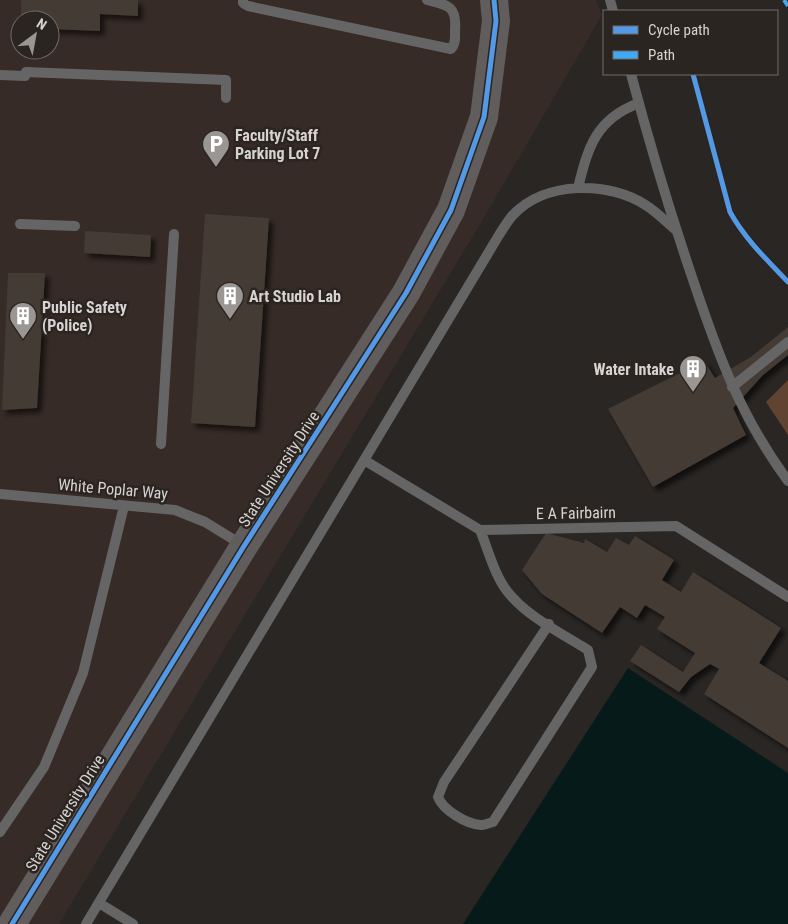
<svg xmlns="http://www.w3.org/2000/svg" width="788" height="924" viewBox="0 0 788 924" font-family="'Roboto Condensed',sans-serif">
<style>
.built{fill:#362b26;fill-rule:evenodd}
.green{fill:#604331}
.water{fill:#061a19}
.building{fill:#443b34;filter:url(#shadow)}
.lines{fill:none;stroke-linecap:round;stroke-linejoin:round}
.lane{stroke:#666565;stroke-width:10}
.secondary{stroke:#605d5c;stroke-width:28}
.quiet{stroke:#3fa9f5;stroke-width:4;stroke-dasharray:8 4;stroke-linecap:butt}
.cycleway-casing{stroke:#2b2522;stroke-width:8}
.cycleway{stroke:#5399e6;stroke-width:5}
.labels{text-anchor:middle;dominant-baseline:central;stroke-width:5;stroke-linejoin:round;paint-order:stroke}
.poi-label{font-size:16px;font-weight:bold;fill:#d7d3d1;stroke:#2b2522;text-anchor:start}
.street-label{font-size:16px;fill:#d7d3d1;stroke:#2b2522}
</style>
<defs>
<filter id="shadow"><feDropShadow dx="4.5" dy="4.5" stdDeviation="2.5" flood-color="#0009"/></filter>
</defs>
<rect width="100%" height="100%" fill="#292624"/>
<path class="built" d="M0 0H596L602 15 485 216 59 924H0ZM20 20H50V50H20Z"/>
<path class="green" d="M788 380V435L766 402Z"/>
<path class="water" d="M628 668 788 773V924H463Z"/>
<path class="building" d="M21 0H138V16L100 14V31L50 29 49 19 21 18Z
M205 214 269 218 255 427 191 423Z
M85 231 151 235 150 257 84 253Z
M8 273H45L37 408 2 410Z
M788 327V355L763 375 733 408 746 435 653 487 608 409 704 361 715 378 751 357Z
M546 533 584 543 585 539 607 552 616 538 629 545 635 536 674 560 662 580 681 592 693 572 781 628 759 663 788 681V748L704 694 719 669 710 664 691 677 679 692 630 661 641 645 683 672 695 653 657 629 665 617 645 605 637 618 620 607 602 633 542 594 522 570Z"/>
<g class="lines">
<path class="lane" d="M243 0V3L248 6 451 49C456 44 455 37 455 30 457 6 448 5 427 0
M610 0 613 11
M631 74C649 142 669 209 692 277 717 352 740 416 788 481
M0 75 25 76 26 72 226 80V98
M578 188C588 147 596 119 639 103
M20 224 75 226
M732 387 788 342
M161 444 174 234
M364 460 480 530 676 526 788 597
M0 494 175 510 205 522 244 546
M480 530C488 549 494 574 507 591 526 616 561 633 588 650L592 667 493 822C489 823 484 825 481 825 466 824 443 810 438 797L444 782 549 624
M0 832 44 767 83 673 124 506
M99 903 133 924
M86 924 499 235C503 229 507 222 512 216 545 180 610 181 647 206 658 213 667 223 677 231"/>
<path class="secondary" d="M12 924 244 546 406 293 451 210 484 117 496 21 494 0"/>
<path class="quiet" d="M784 0 788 6"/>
<defs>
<path id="cycleway" d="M693 74 730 212C745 239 767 260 788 282
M12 924 244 546 406 293 451 210 484 117 496 21 494 0"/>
</defs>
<use href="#cycleway" class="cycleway-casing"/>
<use href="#cycleway" class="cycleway"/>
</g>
<defs>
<symbol id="parking-pin" viewBox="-11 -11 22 30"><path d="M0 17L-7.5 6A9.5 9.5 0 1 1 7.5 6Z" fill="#9a9694" stroke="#2b2522"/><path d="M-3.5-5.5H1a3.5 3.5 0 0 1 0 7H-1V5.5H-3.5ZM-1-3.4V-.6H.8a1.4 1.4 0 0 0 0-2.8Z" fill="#fff"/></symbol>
<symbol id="building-pin" viewBox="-11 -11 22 30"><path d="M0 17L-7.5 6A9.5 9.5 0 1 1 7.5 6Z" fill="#9a9694" stroke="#2b2522"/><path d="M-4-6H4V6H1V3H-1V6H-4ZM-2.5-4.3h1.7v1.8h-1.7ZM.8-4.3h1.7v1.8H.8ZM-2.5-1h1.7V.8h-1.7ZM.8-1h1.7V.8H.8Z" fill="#fff"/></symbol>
</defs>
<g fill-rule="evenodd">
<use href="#parking-pin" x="200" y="128" width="32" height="43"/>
<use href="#building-pin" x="214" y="280" width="32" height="43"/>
<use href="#building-pin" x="7" y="300" width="32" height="43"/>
<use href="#building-pin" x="677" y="353" width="32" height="43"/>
</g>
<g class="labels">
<g class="poi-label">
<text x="235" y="135">Faculty/Staff<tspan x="235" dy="18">Parking Lot 7</tspan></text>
<text x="249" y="296">Art Studio Lab</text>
<text x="42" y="307">Public Safety<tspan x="42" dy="18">(Police)</tspan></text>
<text x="674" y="369" text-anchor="end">Water Intake</text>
</g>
<g class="street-label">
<text transform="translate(279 469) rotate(-57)">State University Drive</text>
<text transform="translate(113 489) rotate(5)">White Poplar Way</text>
<text transform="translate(576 513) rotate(-1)">E A Fairbairn</text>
<text transform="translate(65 813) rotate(-58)">State University Drive</text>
</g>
</g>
<rect x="603" y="10" width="175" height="65" fill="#2b2522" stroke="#706b68"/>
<rect x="613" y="26" width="25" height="8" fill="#5399e6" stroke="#706b68"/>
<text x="648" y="35" font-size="15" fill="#d7d3d1">Cycle path</text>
<rect x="613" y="51" width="25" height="8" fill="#3fa9f5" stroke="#706b68"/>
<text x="648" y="60" font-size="15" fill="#d7d3d1">Path</text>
<g transform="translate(35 35) rotate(32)"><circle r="24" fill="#2b2522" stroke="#706b68"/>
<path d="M0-4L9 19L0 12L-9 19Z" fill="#9a9694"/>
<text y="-8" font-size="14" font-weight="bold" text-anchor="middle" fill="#d7d3d1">N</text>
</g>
</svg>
